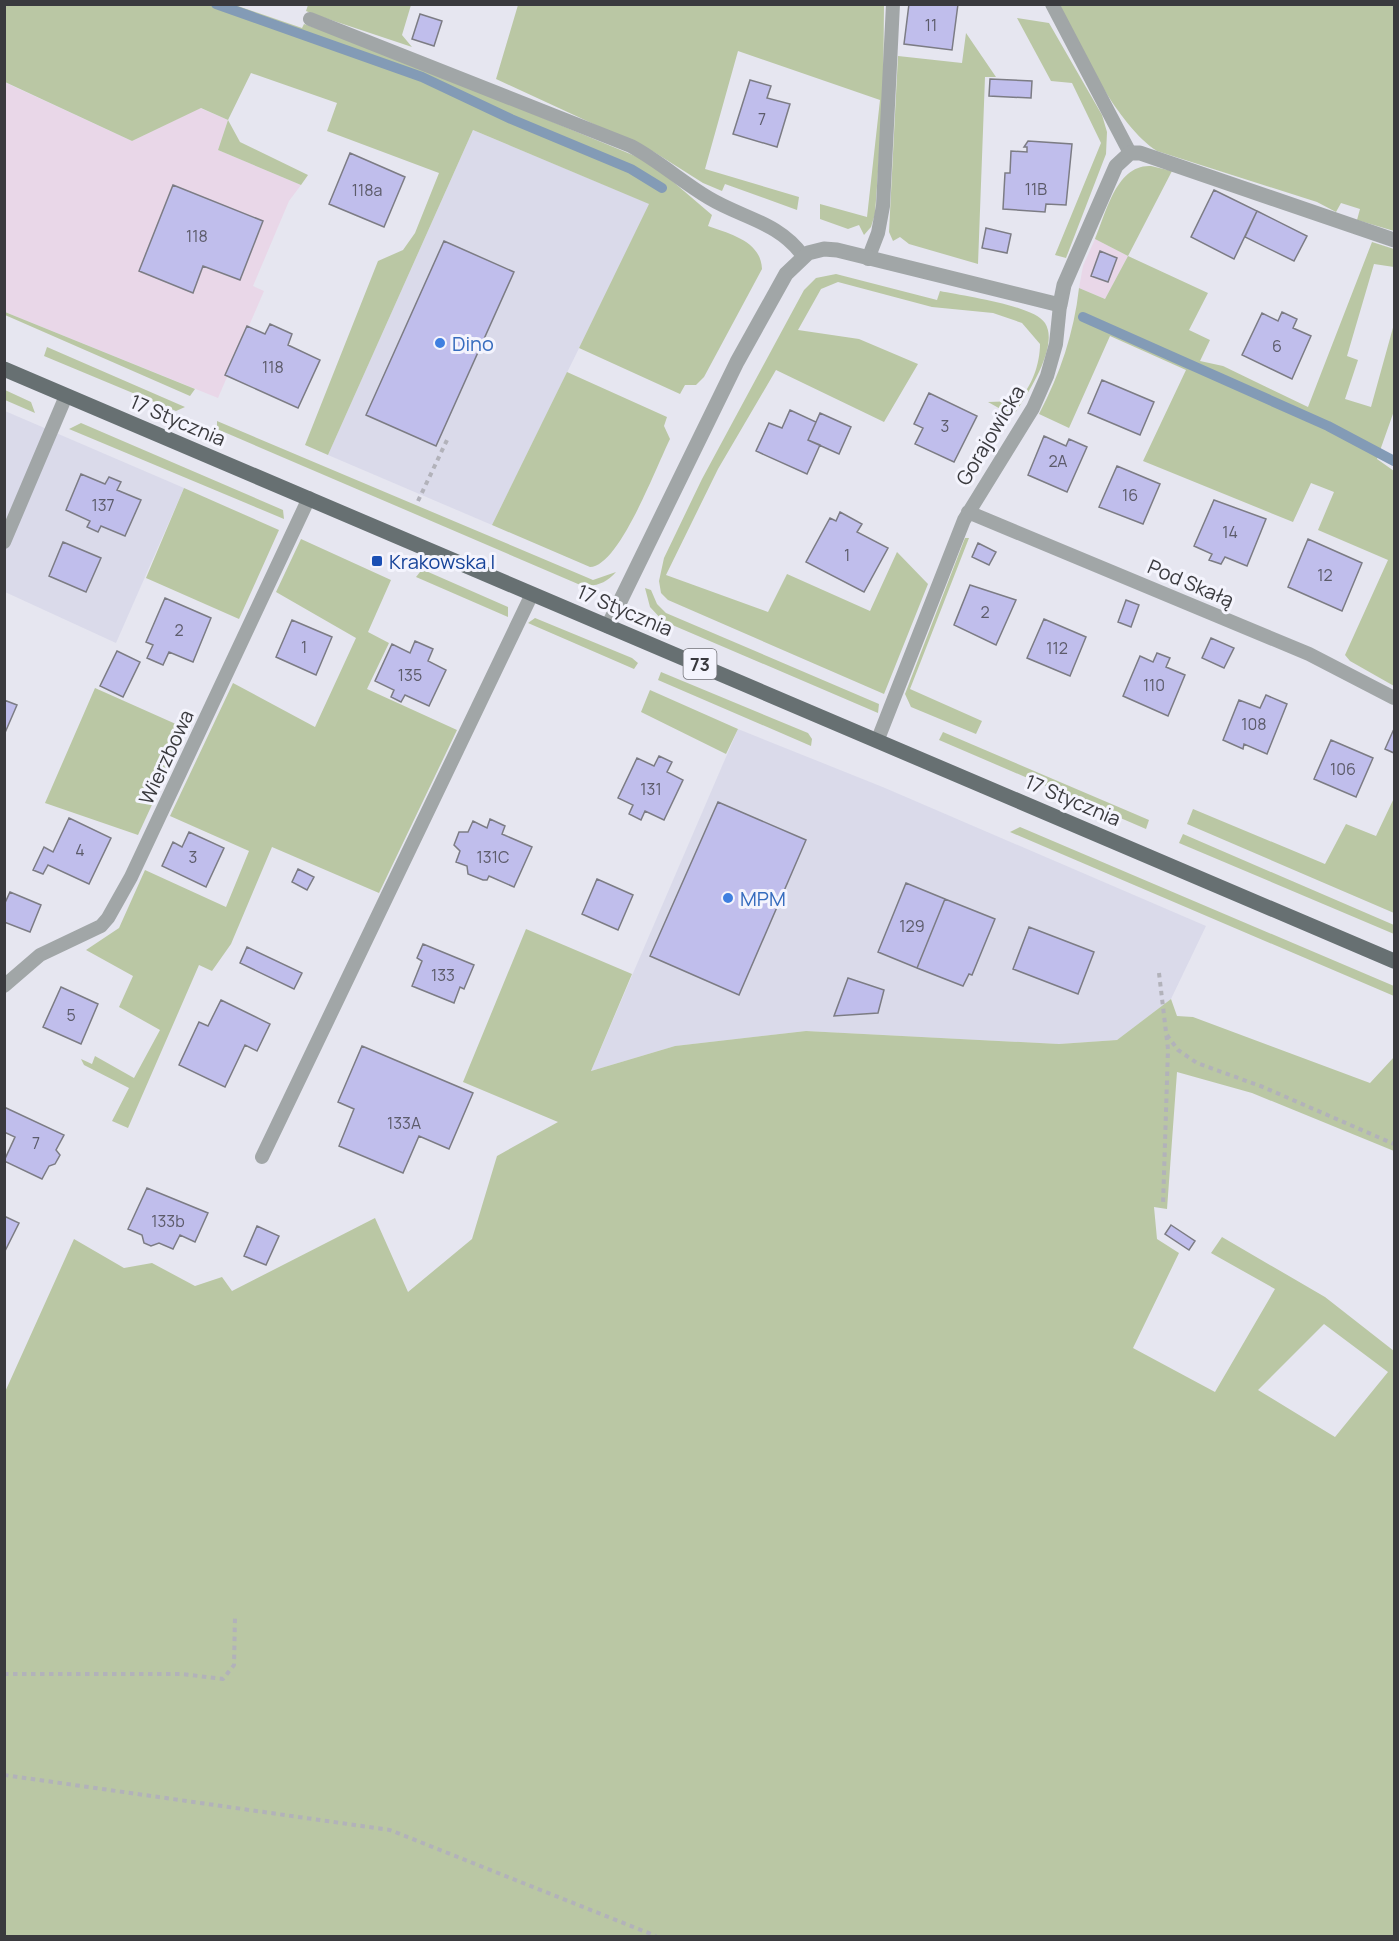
<svg xmlns="http://www.w3.org/2000/svg" width="1399" height="1941" viewBox="0 0 1399 1941" font-family="Manrope,sans-serif">
<style>
.built{fill:#dadaea}
.industrial{fill:#e9d7e8}
.green{fill:#bac7a4;fill-rule:evenodd}
.lines{fill:none;stroke-linecap:round;stroke-linejoin:round}
.stream{stroke:#839bb6;stroke-width:10}
.building{fill:#c0beec;stroke:#7c7c84;stroke-width:1.5}
.path{stroke:#b2b2ba;stroke-width:4;stroke-dasharray:4.5 4.5;stroke-linecap:butt}
.lane{stroke:#a1a6a7;stroke-width:14}
.street{stroke:#a1a6a7;stroke-width:15}
.primary{stroke:#677072;stroke-width:15}
.shop-dot{fill:#3f7fe0;stroke:#f4f4fd;stroke-width:2}
.transit-dot{fill:#1a4fb4;stroke:#f4f4fd;stroke-width:2}
.labels{text-anchor:middle;dominant-baseline:central;stroke-width:6;stroke-linejoin:round;paint-order:stroke}
.number-label{font-size:16px;fill:#5c5b6a}
.shield{fill:#f4f4fd;stroke:#727277;stroke-width:1.5}
.shield-label{font-size:18px;font-weight:bold;fill:#3a3a3e}
.shop-label{font-size:20px;fill:#366cbe;stroke:#f4f4fd;text-anchor:start}
.street-label{font-size:20px;fill:#3a3a3e;stroke:#f4f4fd}
.transit-label{font-size:20px;fill:#164399;stroke:#f4f4fd;text-anchor:start}
</style>
<rect width="100%" height="100%" fill="#e6e6f0"/>
<path class="built" d="M473 130 650 204 492 525 328 455Z
M5 411 184 488 116 643 5 592Z
M738 729 885 788 1206 926 1171 999 1117 1040 1059 1044 806 1031 675 1046 591 1071Z"/>
<path class="industrial" d="M4 82 132 141 200 108 228 120 218 150 301 185 289 201 253 286 264 291 218 398 5 312Z
M1095 239 1128 256 1105 299 1079 288 1083 266Z"/>
<path class="green" d="M5 5H235L302 28 304 24 386 53 640 158 664 174 712 215 708 226C730 234 761 241 762 269L704 377 696 385H685L680 394 579 348 649 204 473 130 328 455 305 445 378 261 403 250 415 233 439 173 327 131 337 103 251 73 228 120 240 142 308 175 301 185 218 150 228 120 201 108 132 141 5 82Z
M308 5H411L402 35 412 47 313 14 306 11Z
M518 5H884L883 101 875 214 871 227 864 235 859 225 848 229 820 219V204L867 217 880 100 738 51 705 169 799 197 797 210 725 184 722 191 703 183 654 152 496 79Z
M1060 5H1394V231L1357 220 1360 209 1341 203 1336 212 1317 202 1157 151C1118 126 1079 47 1060 5Z
M1017 18 1049 23 1102 115 1107 132 1106 154 1066 258 1055 255 1101 143 1072 83 1051 81Z
M966 33 996 77H985L978 264 909 244 900 237 893 241 889 232 898 56 962 63Z
M1151 166 1172 171 1128 256 1208 293 1189 330 1210 340 1200 361 1223 366 1308 407 1372 242 1394 249V267L1374 264 1347 356 1358 360 1345 399 1371 407 1394 324V411L1377 459 1394 471V686L1350 661 1345 655 1388 560 1318 530 1334 492 1311 483 1293 522 1143 461 1186 370 1110 336 1069 428 1039 414C1060 374 1074 333 1079 288L1105 299 1128 256 1095 239C1106 214 1116 164 1151 166Z
M836 274 937 300 940 291C963 296 1033 305 1045 323 1060 346 1026 397 1013 416L988 402 1017 401C1032 388 1040 363 1040 344L1022 323 993 313 932 307 838 282 821 289 798 330 859 339 918 364 884 422 776 370 718 469 666 575 768 612 787 574 870 611 897 552 928 584 884 694 668 600 661 593 659 581 664 558 702 479 804 290 816 278Z
M4 313 5 312 195 389 190 396 5 315Z
M47 347 185 407 176 411 44 356Z
M567 372 667 417 664 426 670 439C657 465 619 567 590 567L492 525Z
M5 390 31 402 35 413 5 400Z
M217 421 586 577 593 580 616 572C605 584 594 588 578 584L217 429Z
M81 423 283 510 284 519 69 429Z
M184 488 279 530 239 619 146 578Z
M965 538H969L910 689 982 721 976 734 911 707 905 694Z
M301 539 391 580 368 632 389 643 367 689 457 730 379 893 272 847 231 944 212 971 199 965 128 1128 112 1121 129 1088 84 1065 81 1059 92 1064 95 1056 134 1078 160 1030 119 1007 133 976 86 950 119 928 145 870 226 907 249 851 170 816 233 683 315 727 356 638 276 592Z
M426 571 508 607V617L416 577 420 572Z
M645 588 651 590 657 604 666 613 879 704 878 713 663 621 650 607Z
M535 618 632 658 638 663 634 669 528 623Z
M661 672 808 733 812 739 811 746 658 680Z
M95 688 187 729 138 835 45 803Z
M650 690 738 729 726 754 641 712Z
M943 732 1149 820 1146 829 939 740Z
M1394 798V913L1187 824 1193 809 1325 864 1346 824 1376 836Z
M1020 827 1394 986V996L1010 832Z
M1183 834 1394 925V934L1179 843Z
M526 929 632 974 591 1071 675 1046 806 1031 1059 1044 1117 1040 1171 999 1177 1016 1193 1017 1370 1083 1394 1057V1151L1252 1093 1177 1072 1167 1209 1154 1207 1157 1239 1179 1253 1133 1348 1215 1392 1275 1289 1211 1253 1222 1237 1325 1297 1394 1351V1936H5V1392L74 1239 124 1268 152 1263 195 1286 222 1277 232 1291 375 1218 408 1292 472 1239 497 1156 558 1122 463 1082ZM1324 1324 1388 1372 1335 1437 1258 1390Z"/>
<g class="lines">
<path class="stream" d="M216 4 422 77 511 119 631 169 662 188
M1083 317 1328 426 1394 461"/>
</g>
<path class="building" d="M909 4H958L952 50 904 44Z
M420 14 442 21 434 46 412 39Z
M990 79 1032 81 1031 98 989 96Z
M750 80 771 86 767 98 790 104 777 147 733 134Z
M1028 141 1072 144 1066 205 1046 204 1045 212 1003 209 1005 173H1010L1011 151 1027 152V147H1024Z
M350 153 405 177 384 227 329 204Z
M173 185 263 221 240 280 203 266 193 293 139 271Z
M1214 190 1257 211 1234 259 1191 237Z
M1257 211 1307 236 1294 261 1245 237Z
M986 228 1011 234 1007 253 982 248Z
M444 241 514 272 436 446 366 415Z
M1100 251 1117 258 1108 282 1091 276Z
M1282 312 1297 319 1293 328 1311 336 1292 379 1242 355 1262 313 1278 321Z
M270 324 292 334 288 345 320 360 298 408 225 375 247 326 265 334Z
M1102 380 1154 402 1140 435 1088 413Z
M929 393 977 416 954 462 915 444 923 428 914 424Z
M790 410 816 422 808 440 820 445 807 474 756 451 769 423 782 428Z
M820 413 851 427 839 454 808 440Z
M1044 436 1066 446 1069 439 1087 447 1067 492 1028 475Z
M1117 466 1160 484 1143 524 1099 507Z
M81 474 105 484 109 477 121 482 117 490 141 500 125 536 101 526 98 532 87 527 90 521 66 510Z
M1214 500 1266 519 1247 566 1225 557 1221 564 1209 560 1212 554 1194 546Z
M840 512 862 524 857 532 888 548 864 592 806 562 830 518 836 521Z
M1308 539 1362 563 1342 611 1288 587Z
M63 542 101 558 86 592 49 576Z
M978 543 996 552 989 565 972 557Z
M970 585 1016 600 996 645 954 625Z
M165 598 211 618 193 662 169 652 163 665 147 658 153 645 146 642Z
M1126 600 1139 605 1131 627 1118 622Z
M1044 619 1086 637 1070 676 1027 658Z
M292 620 332 637 316 675 276 657Z
M1211 638 1234 648 1224 668 1202 658Z
M415 641 433 649 428 661 446 670 429 706 405 695 401 702 391 697 394 690 375 681 392 644 410 653Z
M117 651 140 662 123 697 100 686Z
M1157 653 1170 658 1166 667 1185 675 1168 716 1123 696 1140 656 1153 662Z
M1266 695 1287 704 1267 754 1244 744 1243 749 1223 740 1239 700 1260 708Z
M4 700 17 705 4 735Z
M1393 731 1394 732V753L1385 749Z
M1331 740 1373 758 1356 797 1314 779Z
M659 756 672 762 667 772 683 780 664 820 645 811 641 820 629 814 633 805 618 798 637 758 654 766Z
M718 802 806 840 739 995 650 956Z
M69 818 111 838 89 884 48 865 43 874 33 870 44 847 53 852Z
M490 819 505 826 502 834 532 847 514 887 489 876 487 880H483L468 874 467 866 456 862 460 851 454 845 459 832H468L473 821 487 828Z
M189 832 224 848 206 887 162 866 173 842 182 847Z
M298 869 314 877 307 890 292 882Z
M597 879 633 895 618 930 582 914Z
M906 883 945 899 917 968 878 952Z
M10 892 41 905 30 932 4 922V905Z
M945 899 995 919 972 975 969 974 963 986 917 968Z
M1029 927 1094 952 1078 994 1013 969Z
M423 944 474 965 464 989 460 987 454 1003 412 986 422 961 417 958Z
M247 947 302 973 294 989 240 963Z
M848 978 884 990 878 1013 834 1016Z
M61 987 98 1004 81 1044 43 1027Z
M221 1000 270 1024 257 1051 245 1045 225 1087 179 1065 199 1022 208 1026Z
M362 1046 473 1093 449 1149 419 1136 403 1173 339 1146 354 1109 338 1102Z
M4 1107 64 1135 56 1150 60 1155 55 1164 49 1166 42 1179 4 1161 15 1137 4 1132Z
M147 1188 208 1213 195 1242 180 1235 173 1249 159 1243 151 1246 144 1243 142 1235 128 1229Z
M4 1216 19 1223 4 1253Z
M1171 1225 1195 1241 1189 1250 1165 1234Z
M257 1226 279 1236 266 1265 244 1256Z"/>
<g class="lines">
<path class="path" d="M418 501 447 440
M1159 973 1168 1049 1163 1205
M1167 1035 1178 1050 1197 1063 1263 1087 1394 1144
M4 1674H182L223 1679 234 1665 235 1617
M4 1775 390 1830 656 1936"/>
<path class="lane" d="M1052 4 1130 153
M310 19 631 146C659 161 682 182 709 198 742 218 779 222 803 256
M868 259 878 233 883 206 893 4
M968 512 1309 654 1394 698
M4 542 66 396
M878 739 964 520 1033 408 1047 376 1056 344 1060 305
M4 986 40 955 101 926 108 918 131 877 309 498
M262 1157 532 594"/>
<path class="street" d="M608 626 737 362 786 274 808 253 824 249 837 250 1060 305 1064 285 1116 166 1130 153H1140L1394 240"/>
<path class="primary" d="M4 369 1394 961"/>
</g>
<g class="shop-dot">
<circle cx="440" cy="343" r="6"/>
<circle cx="728" cy="898" r="6"/>
</g>
<rect class="transit-dot" x="371" y="555" width="12" height="12" rx="3"/>
<g class="labels">
<g class="number-label">
<text x="931" y="25">11</text>
<text x="762" y="119">7</text>
<text x="1036" y="189">11B</text>
<text x="367" y="190">118a</text>
<text x="197" y="236">118</text>
<text x="1277" y="346">6</text>
<text x="273" y="367">118</text>
<text x="945" y="426">3</text>
<text x="1058" y="461">2A</text>
<text x="1130" y="495">16</text>
<text x="103" y="505">137</text>
<text x="1230" y="532">14</text>
<text x="847" y="555">1</text>
<text x="1325" y="575">12</text>
<text x="985" y="612">2</text>
<text x="179" y="630">2</text>
<text x="304" y="647">1</text>
<text x="1057" y="648">112</text>
<text x="410" y="675">135</text>
<text x="1154" y="685">110</text>
<text x="1254" y="724">108</text>
<text x="1343" y="769">106</text>
<text x="651" y="789">131</text>
<text x="80" y="850">4</text>
<text x="193" y="857">3</text>
<text x="493" y="857">131C</text>
<text x="912" y="926">129</text>
<text x="443" y="975">133</text>
<text x="71" y="1015">5</text>
<text x="404" y="1123">133A</text>
<text x="36" y="1143">7</text>
<text x="168" y="1221">133b</text>
</g>
<rect class="shield" x="683.5" y="649" width="33" height="30" rx="4.5"/>
<g class="shield-label">
<text x="700" y="664">73</text>
</g>
<g class="shop-label">
<text x="452" y="343">Dino</text>
<text x="740" y="898">MPM</text>
</g>
<g class="street-label">
<text transform="translate(178 420) rotate(23)">17 Stycznia</text>
<text transform="translate(990 435) rotate(-59)">Gorajowicka</text>
<text transform="translate(1191 583) rotate(23)">Pod Skałą</text>
<text transform="translate(625 610) rotate(23)">17 Stycznia</text>
<text transform="translate(166 757) rotate(-65)">Wierzbowa</text>
<text transform="translate(1073 800) rotate(23)">17 Stycznia</text>
</g>
<g class="transit-label">
<text x="389" y="561">Krakowska I</text>
</g>
</g>
<rect width="1399" height="1941" fill="none" stroke="#3a3a3e" stroke-width="12"/>
</svg>
